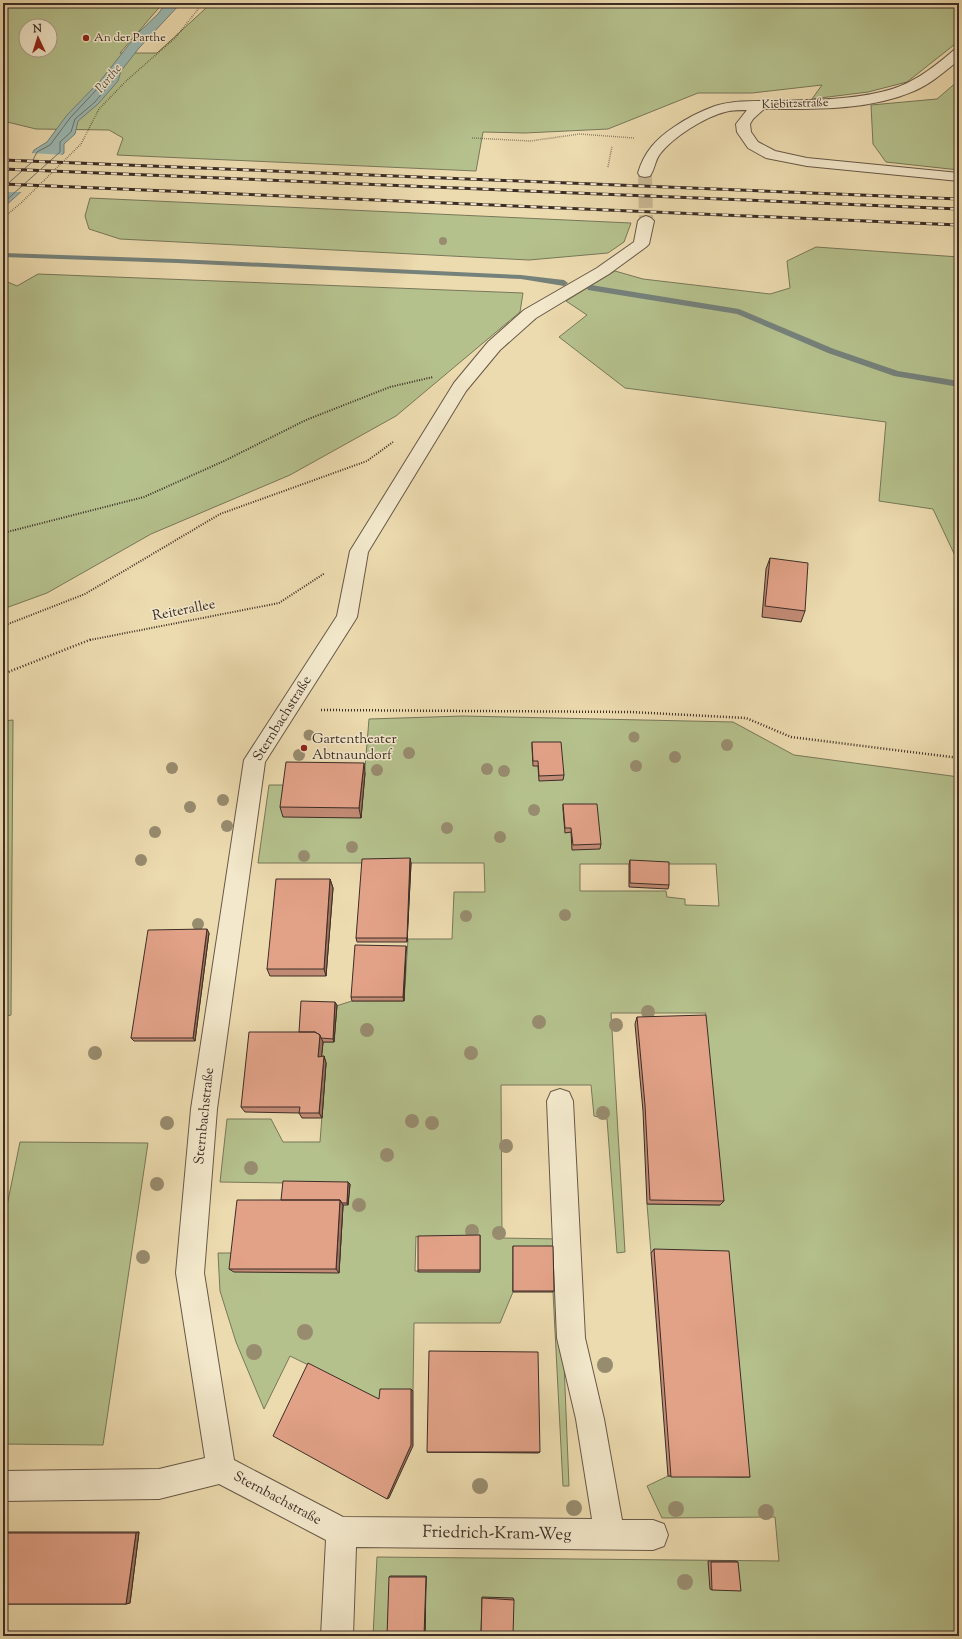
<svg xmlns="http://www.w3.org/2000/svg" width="962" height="1639" viewBox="0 0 962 1639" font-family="'Sorts Mill Goudy',serif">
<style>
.green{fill:#b5c18d;stroke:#78775a;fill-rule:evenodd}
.water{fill:#9bb9b3;stroke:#75817b}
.pier{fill:#ecdbaf}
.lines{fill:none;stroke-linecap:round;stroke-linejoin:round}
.shore{stroke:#6c736c;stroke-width:1}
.stream{fill:#75817b;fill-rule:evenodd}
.minor-tunnel{stroke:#c9b894;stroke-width:14;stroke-dasharray:14 7;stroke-linecap:butt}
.minor-casing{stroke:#685848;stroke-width:2}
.path-far2{stroke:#3c2d26;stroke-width:1.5;stroke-dasharray:0.5 1.5;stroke-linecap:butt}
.path-far1{stroke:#3c2d26;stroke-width:2;stroke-dasharray:1 1.5;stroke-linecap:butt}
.path{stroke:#3c2d26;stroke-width:2.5;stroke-dasharray:1 2;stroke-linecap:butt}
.minor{fill:#f3e8cb;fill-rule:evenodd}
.rail-casing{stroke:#3c2d26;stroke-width:3}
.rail{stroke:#f3e8cb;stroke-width:2;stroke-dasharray:6;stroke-linecap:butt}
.tree{fill:#988c6f}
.wall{fill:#c28b75;stroke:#3c2d26}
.shaded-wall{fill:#9e715f;stroke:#3c2d26}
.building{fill:#e2a288;stroke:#3c2d26}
.poi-dot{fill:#8f2418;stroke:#f3e8cb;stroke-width:1.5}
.labels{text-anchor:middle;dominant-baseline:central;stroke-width:3;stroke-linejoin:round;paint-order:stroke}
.far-poi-label{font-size:12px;fill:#3c2d26;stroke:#f3e8cb;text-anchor:start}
.far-street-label{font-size:12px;fill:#3c2d26;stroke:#f3e8cb}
.far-water-label{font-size:13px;font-style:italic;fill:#545049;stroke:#f3e8cb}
.street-label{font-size:14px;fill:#3c2d26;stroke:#f3e8cb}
.poi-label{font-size:14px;fill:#3c2d26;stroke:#f3e8cb;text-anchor:start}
.near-street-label{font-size:17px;fill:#3c2d26;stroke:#f3e8cb}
</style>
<rect width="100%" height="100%" fill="#ecdbaf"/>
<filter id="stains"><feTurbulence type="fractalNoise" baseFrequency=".005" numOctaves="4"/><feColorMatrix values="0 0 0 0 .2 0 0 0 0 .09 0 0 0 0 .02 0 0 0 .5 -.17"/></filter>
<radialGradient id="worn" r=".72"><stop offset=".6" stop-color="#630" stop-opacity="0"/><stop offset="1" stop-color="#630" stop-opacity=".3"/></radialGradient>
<path class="green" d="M3 3H163L120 53H157L205 9 209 3H959V41L907 82 868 92 812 99 822 85 752 93H698L608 129 525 133 483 132 476 171 117 155 123 138 109 130 36 129 3 121ZM26 26H50V50H26Z
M959 80V170L886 162 873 144 871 105 937 99Z
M90 198 631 223 624 242 608 253 529 260 120 239 89 229 85 216Z
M816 247 959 257V564L933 509 879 501 886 422 625 388 559 337 587 315 566 301 615 271 643 279 770 294 790 288 787 261Z
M38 274 523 293 520 312 396 416 290 475 151 534 47 593 3 609V280L17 286Z
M463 716 733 722 794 755 959 777V1636H373L377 1557 779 1561 775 1517 662 1518 647 1486 668 1476 744 1477 724 1255 651 1253 647 1204 720 1205 702 1022 706 1013H611L625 1252 617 1253 607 1119 594 1116 591 1085H501L502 1238 559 1239 569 1486H563L553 1292 514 1248 513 1292 500 1323H414L413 1391H383L382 1401 290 1356 264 1409 236 1342 220 1291 218 1253H236L339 1272 343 1205 285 1183 220 1182 227 1119H271L283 1142H320L326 1063H321L323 1042H334L336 1006 352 1001H404L408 939H452L454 892H485L484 863H258L269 785H287L361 817 369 719ZM580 864H716L719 906 685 905V899L667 897 666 891H580ZM416 1236 419 1238 480 1272 415 1271Z
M13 720 11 1015 3 1017V721Z
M20 1142 148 1143 103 1445 3 1444V1225Z"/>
<path class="water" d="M166 3H181L139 48 121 71 118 81 98 104 78 121 75 134 64 144V153L3 208V185L29 160 34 150 47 142 67 115 101 80 138 33 158 14Z"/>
<path class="pier" d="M30 153 65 155 24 192H3V182L27 158Z"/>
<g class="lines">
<path class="shore" d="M3 188 32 162 37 152 50 145 70 118 113 72H115L114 79 95 102 75 119 71 132 60 142V152L3 203"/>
<path class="stream" d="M3 253 177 259 521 275 564 280 568 283 564 286 521 279 177 263 3 257Z
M591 285 739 309 834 349 898 371 959 381V387L894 376 828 353 737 314 588 290 587 288Z"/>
<path class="minor-tunnel" d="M645 173 646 221"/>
<defs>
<path id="minor" d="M959 49V60C945 71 931 84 914 91 868 111 813 109 764 109L753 119 750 124 751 132 758 142 775 151 807 158 959 173V181L807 166 766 158 748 148 737 132 736 124 747 110C740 110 732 110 725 112 705 117 673 137 660 154 655 160 655 169 650 176L645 177 640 176 638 173C644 152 656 139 674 127 687 118 701 111 715 106 734 100 755 101 775 101 811 100 847 100 881 92 910 86 932 69 954 50Z
M646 216 651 218 654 221 649 244 646 247 609 274 536 318 500 350 466 391 368 552 357 617 354 622 265 762 217 1109 204 1273 234 1460 343 1517 592 1519 576 1419 557 1338 547 1101 551 1092 560 1089 569 1092 573 1101 585 1338 604 1419 622 1520H653L664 1524 668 1535 664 1546 653 1550 356 1547 353 1636H321L326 1540 219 1484 159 1499 3 1501V1471L159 1469 205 1458 176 1273 191 1109 244 760 337 616 350 551 454 383 488 342 524 310 597 268 634 242 638 221 641 218Z"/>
</defs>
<use href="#minor" class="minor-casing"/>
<path class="path-far2" d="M472 138 530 141 580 134 634 138
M608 167 612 146
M3 218 21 203 81 144 99 109 126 81 175 38 203 3"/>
<path class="path-far1" d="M3 533 144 497 224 461 306 420 390 387 433 377
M3 626 85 594 220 514 367 461 393 442
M90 640 279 603 325 573"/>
<path class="path" d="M3 674 92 639
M321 710 631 712 746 718 791 737 959 758"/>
<use href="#minor" class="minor"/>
<defs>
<path id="rail" d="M3 160 959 199
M3 169 959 209
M3 184 959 225"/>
</defs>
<use href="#rail" class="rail-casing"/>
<use href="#rail" class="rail"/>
</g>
<g class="tree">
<circle cx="443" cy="241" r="4"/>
<circle cx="309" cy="735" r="5.5"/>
<circle cx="634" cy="737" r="5.5"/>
<circle cx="727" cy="745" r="6"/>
<circle cx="409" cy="753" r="6"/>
<circle cx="299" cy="755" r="6"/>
<circle cx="675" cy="757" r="6"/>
<circle cx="636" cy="766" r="6"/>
<circle cx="172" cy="768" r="6"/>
<circle cx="487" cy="769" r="6"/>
<circle cx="377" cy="770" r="6"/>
<circle cx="504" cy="771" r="6"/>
<circle cx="223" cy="800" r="6"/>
<circle cx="190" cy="807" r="6"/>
<circle cx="534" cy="810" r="6"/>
<circle cx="227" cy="826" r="6"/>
<circle cx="447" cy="828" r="6"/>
<circle cx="155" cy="832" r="6"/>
<circle cx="500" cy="837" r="6"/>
<circle cx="352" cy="847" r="6"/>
<circle cx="304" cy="856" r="6"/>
<circle cx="141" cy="860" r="6"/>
<circle cx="565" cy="915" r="6"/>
<circle cx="466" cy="916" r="6"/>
<circle cx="198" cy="924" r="6"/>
<circle cx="648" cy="1012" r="7"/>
<circle cx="539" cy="1022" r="7"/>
<circle cx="616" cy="1025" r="7"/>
<circle cx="367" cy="1030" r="7"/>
<circle cx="95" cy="1053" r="7"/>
<circle cx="471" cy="1053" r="7"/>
<circle cx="603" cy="1113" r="7"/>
<circle cx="412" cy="1121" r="7"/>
<circle cx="167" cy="1123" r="7"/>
<circle cx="432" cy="1123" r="7"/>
<circle cx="506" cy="1146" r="7"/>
<circle cx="387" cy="1155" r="7"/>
<circle cx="251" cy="1168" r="7"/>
<circle cx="157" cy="1184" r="7"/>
<circle cx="359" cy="1205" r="7"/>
<circle cx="472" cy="1231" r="7"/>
<circle cx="499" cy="1233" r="7"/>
<circle cx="143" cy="1257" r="7"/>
<circle cx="305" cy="1332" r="8"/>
<circle cx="254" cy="1352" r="8"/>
<circle cx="605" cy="1365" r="8"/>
<circle cx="480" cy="1486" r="8"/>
<circle cx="574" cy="1508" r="8"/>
<circle cx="676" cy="1509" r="8"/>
<circle cx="766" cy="1512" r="8"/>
<circle cx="685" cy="1582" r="8"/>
</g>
<path class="wall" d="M770 558 805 611 801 622 762 617 766 569Z
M532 742 564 775 563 780 539 781 538 766H533L532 747Z
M365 773 361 818 283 817 280 807Z
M563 804 601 844 600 849 572 850 571 832 565 833 563 809Z
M630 860 669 885 668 889 629 887V865Z
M411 863 407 942H357L356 938Z
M330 879 333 888 326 976H270L267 969Z
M209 933 195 1041H134L131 1038Z
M406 946V950L404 1001H352L351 997Z
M337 1005 334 1042H323L321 1057 324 1056 326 1063 322 1118H302L299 1113 245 1112 241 1107 299 1032Z
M637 1017 724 1201 720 1205 647 1204 643 1111 635 1024Z
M348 1182 350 1184 348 1205H343L339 1273 234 1272 229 1269 281 1200Z
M480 1235V1272H418V1270Z
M513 1246 554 1291 553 1292H513Z
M654 1249 750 1477 668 1476 651 1253Z
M427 1452H540L538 1453Z
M3 1532H139L130 1603 126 1604H3Z
M708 1561H735L738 1562 712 1590 710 1589Z
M390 1576H426L425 1636 389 1577Z
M482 1597 513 1598 514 1600 481 1636Z"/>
<path class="shaded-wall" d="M364 763 365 773 361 818 359 808Z
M410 858 411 863 407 942V938Z
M330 879 333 888 326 976 324 969Z
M207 929 209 933 195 1041 193 1038Z
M406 946V950L404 1001 403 997Z
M335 1002 337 1005 334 1042 333 1039Z
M320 1035 323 1042 321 1063 318 1057Z
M324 1056 326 1063 322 1118 319 1113Z
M348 1182 350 1184 348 1205 347 1203Z
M340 1200 343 1205 339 1273 336 1269Z
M411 1389 413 1391V1446L389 1498 387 1499Z
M139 1532 130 1603 126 1604 136 1533Z
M426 1576 425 1636H424L426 1577Z"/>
<path class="building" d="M770 558 808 563 805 611 765 606Z
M532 742H561L564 775 539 776 538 761H533Z
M286 762 364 763 359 808 280 807Z
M563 804H597L601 844 573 845 571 828H565Z
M410 858 407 938H356L362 859Z
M630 860 669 862V885L630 883Z
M276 879H330L324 969H267Z
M207 929 193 1038H131L148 930Z
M355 945 406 946 403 997H351Z
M301 1001 335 1002 333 1039 321 1038 320 1035 315 1032H299Z
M706 1015 724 1201 650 1200 645 1105 637 1017Z
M249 1032H315L320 1035 318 1057 324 1056 319 1113H299L300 1107H241Z
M283 1181 348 1182 347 1203H342L340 1200H281Z
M237 1200H340L336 1269H229Z
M480 1235V1270H418V1236Z
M513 1246H553L554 1291H513Z
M654 1249 729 1251 750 1477H671Z
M429 1351 538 1352 540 1452H427Z
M308 1363 379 1399 380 1389H411V1445L387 1499 273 1436Z
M3 1533H136L126 1604H3Z
M711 1562H738L741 1591 712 1590Z
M389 1577H426L424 1636H387Z
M482 1598 514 1600 513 1636H481Z"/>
<g class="poi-dot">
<circle cx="86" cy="38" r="4"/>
<circle cx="304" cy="748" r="4"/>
</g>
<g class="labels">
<g class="far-poi-label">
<text x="94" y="38">An der Parthe</text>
</g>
<g class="far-street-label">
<text transform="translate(795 104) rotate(-2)">Kiebitzstraße</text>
</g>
<g class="far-water-label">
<text transform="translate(109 79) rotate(-50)">Parthe</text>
</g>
<g class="street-label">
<text transform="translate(184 611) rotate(-11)">Reiterallee</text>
<text transform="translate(283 719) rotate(-58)">Sternbachstraße</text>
<text transform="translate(205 1116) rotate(-84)">Sternbachstraße</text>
<text transform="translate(277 1499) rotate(28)">Sternbachstraße</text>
</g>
<g class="poi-label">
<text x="312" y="740">Gartentheater<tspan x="312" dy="16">Abtnaundorf</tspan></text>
</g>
<g class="near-street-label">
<text transform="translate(497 1534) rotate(1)">Friedrich-Kram-Weg</text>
</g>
</g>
<rect width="962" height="1639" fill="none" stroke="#ecdbaf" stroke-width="16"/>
<rect x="4" y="4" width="954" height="1631" fill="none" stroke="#3c2d26" stroke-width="2"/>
<rect x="8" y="8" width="946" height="1623" fill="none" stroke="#3c2d26"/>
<g transform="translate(38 38) rotate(356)"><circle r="19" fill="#f3e8cb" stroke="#aa9d89"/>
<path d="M0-3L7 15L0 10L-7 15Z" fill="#8f2418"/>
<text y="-6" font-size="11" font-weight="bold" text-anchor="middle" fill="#3c2d26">N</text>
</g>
<rect width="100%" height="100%" filter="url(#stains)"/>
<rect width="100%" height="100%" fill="url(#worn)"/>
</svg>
